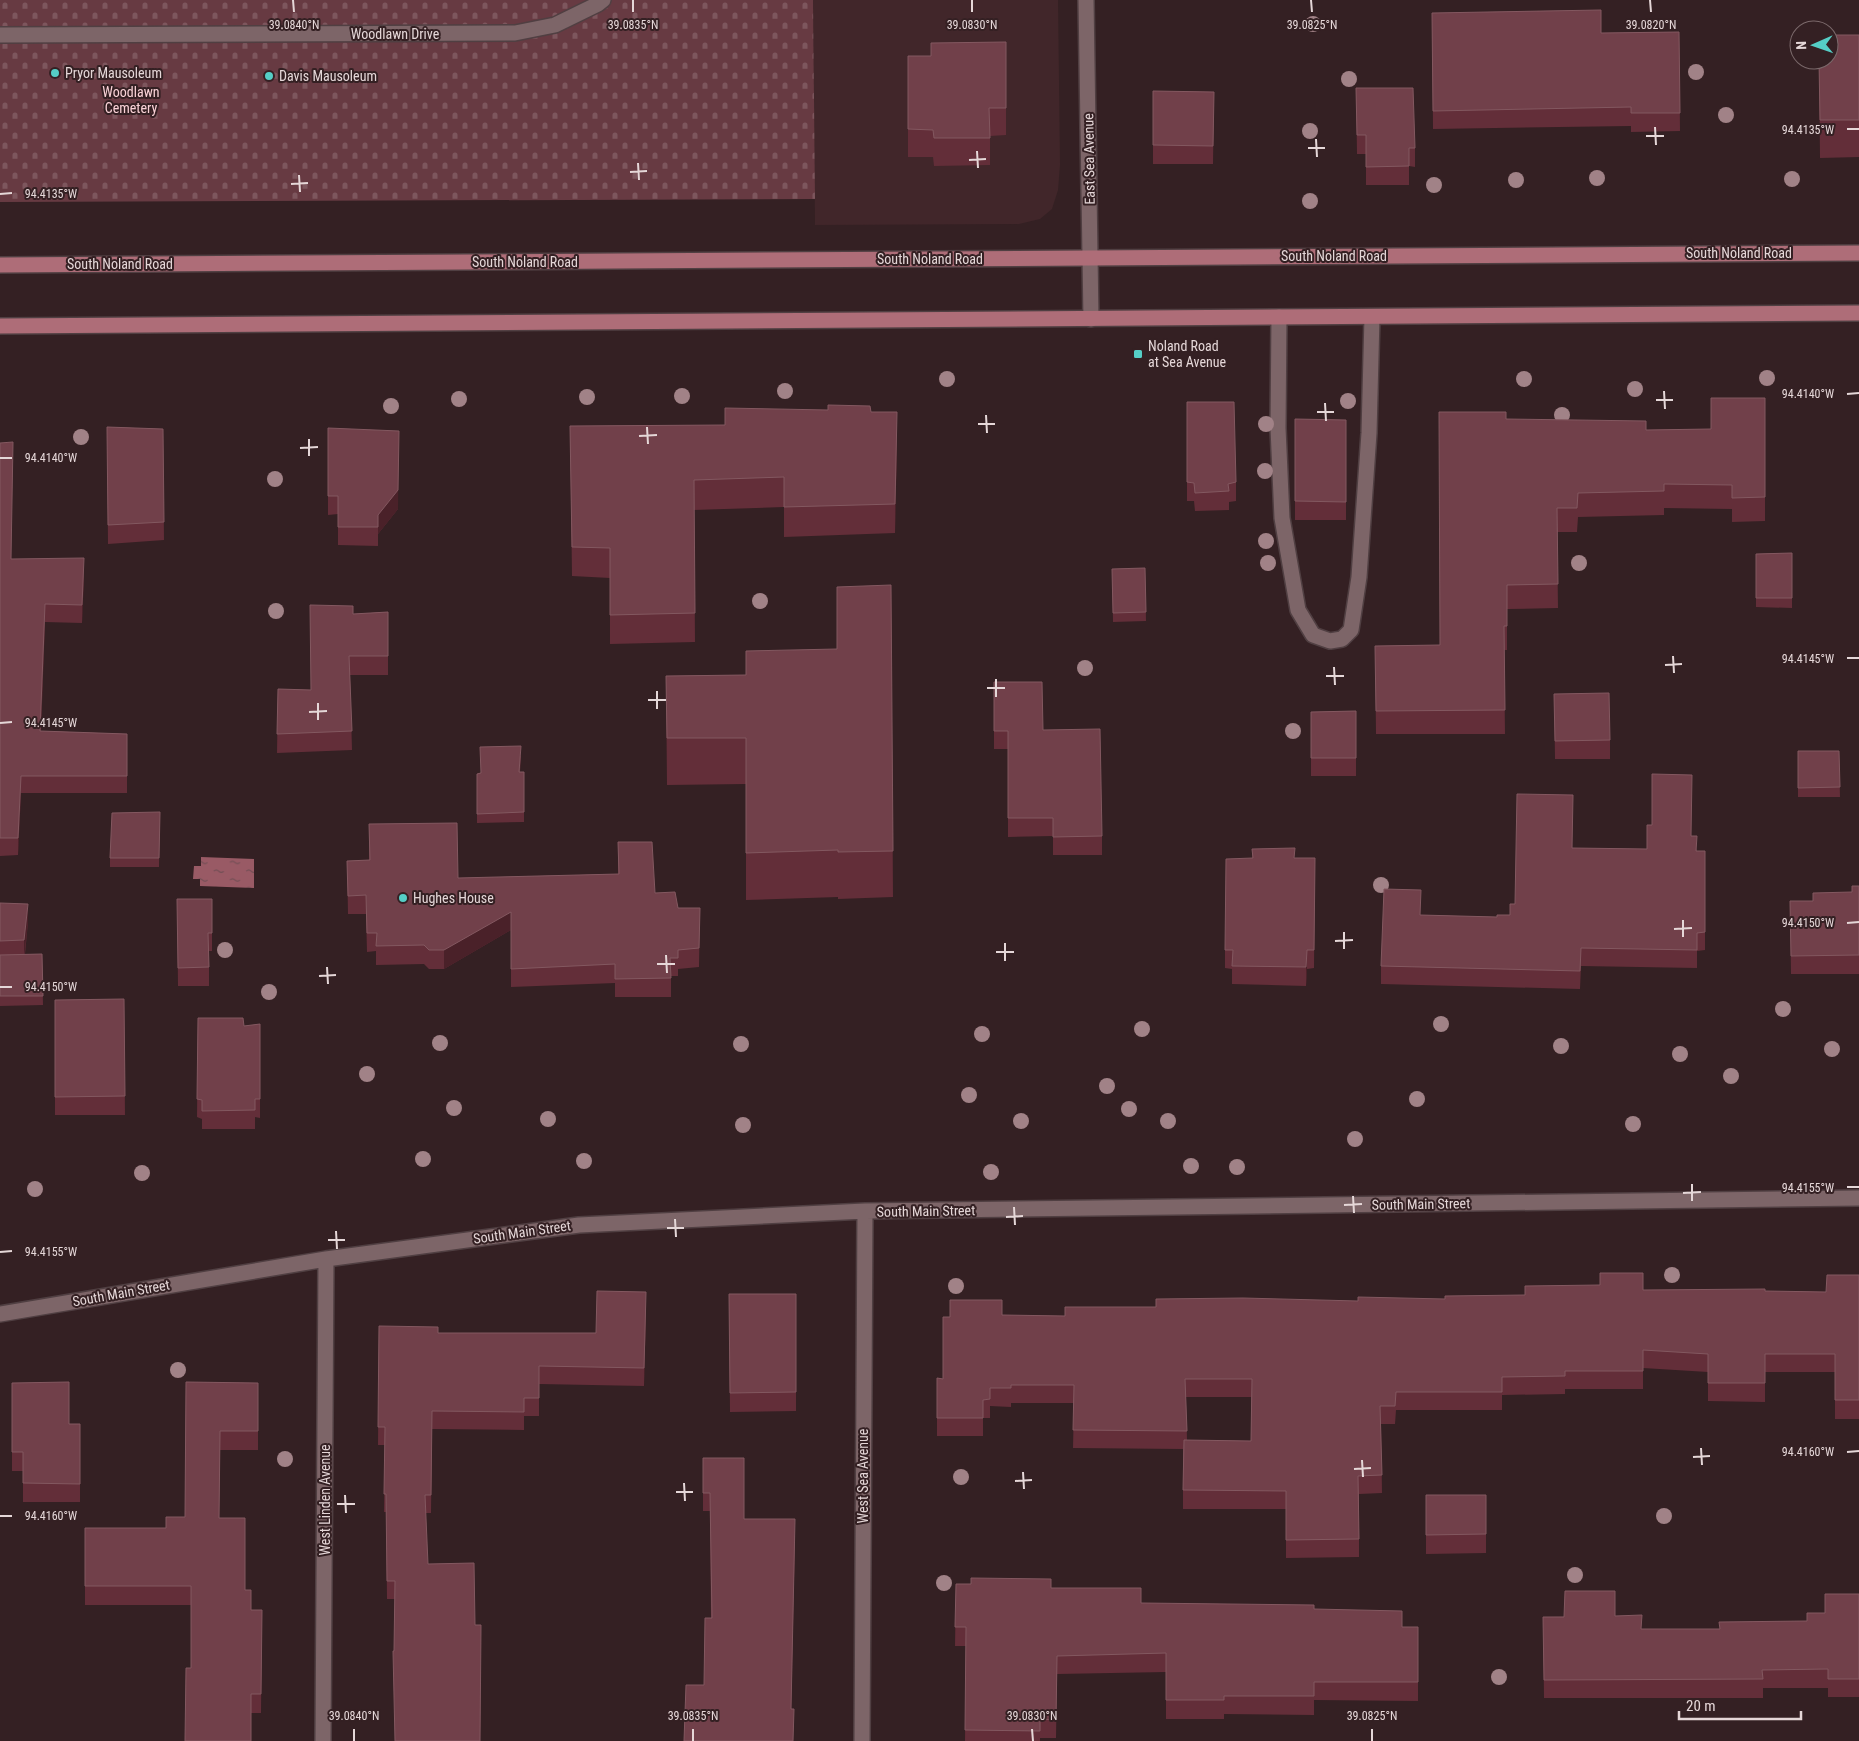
<svg xmlns="http://www.w3.org/2000/svg" width="1859" height="1741" viewBox="0 0 1859 1741" font-family="'Roboto Condensed',sans-serif">
<style>
.built{fill:#41262a}
.cemetery{fill:url(#cemetery-stones)}
.water{fill:url(#water-ripples)}
.lines{fill:none;stroke-linecap:round;stroke-linejoin:round}
.lane-casing{stroke:#503f42;stroke-width:18}
.street-casing{stroke:#503f42;stroke-width:18}
.primary-casing{stroke:#503f42;stroke-width:18}
.lane{stroke:#7d6568;stroke-width:15}
.street{stroke:#7d6568;stroke-width:15}
.primary{stroke:#ae6d78;stroke-width:15}
.tree{fill:#a18287}
.wall{fill:#632e39;fill-rule:evenodd}
.shaded-wall{fill:#4a2129}
.building{fill:#71404a;stroke:#835860}
.ticks{fill:none;stroke:#e5d7d8;stroke-width:2}
.poi-dot{fill:#55cec6;stroke:#342023;stroke-width:2}
.labels{text-anchor:middle;dominant-baseline:central;stroke-width:4;stroke-linejoin:round;paint-order:stroke}
.street-label{font-size:14px;fill:#e5d7d8;stroke:#342023}
.poi-label{font-size:14px;fill:#e5d7d8;stroke:#342023;text-anchor:start}
.park-label{font-size:14px;fill:#fbd3d8;stroke:#342023}
.ticks-label{font-size:12px;text-anchor:middle;fill:#e5d7d8;stroke:#342023;stroke-width:4;stroke-linejoin:round;paint-order:stroke}
</style>
<defs>
<pattern id="cemetery-stones" width="16" height="16" patternUnits="userSpaceOnUse" patternTransform="scale(1.25)"><rect width="16" height="16" fill="#673a42"/><path d="M2 7V4a2 2 0 0 1 4 0v3zM10 15v-3a2 2 0 0 1 4 0v3z" fill="#7d565d"/></pattern>
<pattern id="water-ripples" width="26" height="14" patternUnits="userSpaceOnUse" patternTransform="scale(1.25)"><rect width="26" height="14" fill="#995a65"/><path d="M2 4q2-2 4 0t4 0M15 11q2-2 4 0t4 0" fill="none" stroke="#734e55"/></pattern>
</defs>
<rect width="100%" height="100%" fill="#342023"/>
<path class="built" d="M813 0H1058L1060 165 1058 190 1052 209 1040 219 1019 224 815 225Z"/>
<path class="cemetery" d="M0 0H813L815 199 0 202Z"/>
<path class="water" d="M201 857 254 859V888L200 886V879H193L194 866H201Z"/>
<g class="lines">
<defs>
<path id="lane" d="M0 35 515 33 555 25 598 4 603 0
M1279 317 1278 428 1282 518 1298 610 1313 635 1330 641 1342 639 1351 630 1359 577 1369 433 1372 317"/>
<path id="street" d="M1086 0 1091 319
M0 1314 326 1259 579 1225 865 1211 1859 1198
M323 1741 326 1259
M862 1741 865 1211"/>
<path id="primary" d="M0 265 1859 253
M0 326 1859 313"/>
</defs>
<use href="#lane" class="lane-casing"/>
<use href="#street" class="street-casing"/>
<use href="#primary" class="primary-casing"/>
<use href="#lane" class="lane"/>
<use href="#street" class="street"/>
<use href="#primary" class="primary"/>
</g>
<g class="tree">
<circle cx="1313" cy="24" r="8"/>
<circle cx="1696" cy="72" r="8"/>
<circle cx="1349" cy="79" r="8"/>
<circle cx="1726" cy="115" r="8"/>
<circle cx="1310" cy="131" r="8"/>
<circle cx="1597" cy="178" r="8"/>
<circle cx="1792" cy="179" r="8"/>
<circle cx="1516" cy="180" r="8"/>
<circle cx="1434" cy="185" r="8"/>
<circle cx="1310" cy="201" r="8"/>
<circle cx="1767" cy="378" r="8"/>
<circle cx="947" cy="379" r="8"/>
<circle cx="1524" cy="379" r="8"/>
<circle cx="1635" cy="389" r="8"/>
<circle cx="785" cy="391" r="8"/>
<circle cx="682" cy="396" r="8"/>
<circle cx="587" cy="397" r="8"/>
<circle cx="459" cy="399" r="8"/>
<circle cx="1348" cy="401" r="8"/>
<circle cx="391" cy="406" r="8"/>
<circle cx="1562" cy="415" r="8"/>
<circle cx="1266" cy="424" r="8"/>
<circle cx="81" cy="437" r="8"/>
<circle cx="1265" cy="471" r="8"/>
<circle cx="275" cy="479" r="8"/>
<circle cx="1266" cy="541" r="8"/>
<circle cx="1268" cy="563" r="8"/>
<circle cx="1579" cy="563" r="8"/>
<circle cx="760" cy="601" r="8"/>
<circle cx="276" cy="611" r="8"/>
<circle cx="1085" cy="668" r="8"/>
<circle cx="1293" cy="731" r="8"/>
<circle cx="1381" cy="885" r="8"/>
<circle cx="225" cy="950" r="8"/>
<circle cx="269" cy="992" r="8"/>
<circle cx="1783" cy="1009" r="8"/>
<circle cx="1441" cy="1024" r="8"/>
<circle cx="1142" cy="1029" r="8"/>
<circle cx="982" cy="1034" r="8"/>
<circle cx="440" cy="1043" r="8"/>
<circle cx="741" cy="1044" r="8"/>
<circle cx="1561" cy="1046" r="8"/>
<circle cx="1832" cy="1049" r="8"/>
<circle cx="1680" cy="1054" r="8"/>
<circle cx="367" cy="1074" r="8"/>
<circle cx="1731" cy="1076" r="8"/>
<circle cx="1107" cy="1086" r="8"/>
<circle cx="969" cy="1095" r="8"/>
<circle cx="1417" cy="1099" r="8"/>
<circle cx="454" cy="1108" r="8"/>
<circle cx="1129" cy="1109" r="8"/>
<circle cx="548" cy="1119" r="8"/>
<circle cx="1021" cy="1121" r="8"/>
<circle cx="1168" cy="1121" r="8"/>
<circle cx="1633" cy="1124" r="8"/>
<circle cx="743" cy="1125" r="8"/>
<circle cx="1355" cy="1139" r="8"/>
<circle cx="423" cy="1159" r="8"/>
<circle cx="584" cy="1161" r="8"/>
<circle cx="1191" cy="1166" r="8"/>
<circle cx="1237" cy="1167" r="8"/>
<circle cx="991" cy="1172" r="8"/>
<circle cx="142" cy="1173" r="8"/>
<circle cx="35" cy="1189" r="8"/>
<circle cx="1672" cy="1275" r="8"/>
<circle cx="956" cy="1286" r="8"/>
<circle cx="178" cy="1370" r="8"/>
<circle cx="285" cy="1459" r="8"/>
<circle cx="961" cy="1477" r="8"/>
<circle cx="1664" cy="1516" r="8"/>
<circle cx="1575" cy="1575" r="8"/>
<circle cx="944" cy="1583" r="8"/>
<circle cx="1499" cy="1677" r="8"/>
</g>
<path class="wall" d="M1432 13 1601 33 1679 32 1680 131 1631 132V126L1433 129Z
M1859 35V157L1820 158 1819 60Z
M1006 42V135L990 136V165L934 166 933 157H908V56H931Z
M1356 88 1415 148V167L1409 166V185H1366V154H1357Z
M1153 91 1214 92 1213 164H1153Z
M1765 398V521L1732 522V509L1664 508V515L1578 517 1577 532H1557L1558 608 1507 609V650H1504L1505 734H1376L1375 646 1440 645 1506 419 1646 430 1711 429Z
M1187 402 1236 482V501L1229 502V510L1195 511 1194 501H1187Z
M871 412 897 441 895 533 784 537V507L694 510 695 642 610 644V578L572 576 570 426 725 425Z
M1295 419 1346 420V520H1295Z
M107 427 163 429 164 540 108 544Z
M328 428 398 509 378 534V546L338 545V514L328 515Z
M0 443 11 559 84 576 82 623 45 622 41 731 127 734V793H21L18 855 0 856Z
M1792 553V608L1756 607V554Z
M1145 568 1146 621 1113 622 1112 569Z
M891 585 893 897 838 899V897L746 900V784L667 785 666 676 746 675 837 649Z
M388 612V675H350L352 750 277 753 278 689 311 690 353 614Z
M994 682 1043 730 1102 836V855H1053V836L1008 837V749H994Z
M1554 694 1610 740V759H1555Z
M1356 711V776H1311V712Z
M1798 751H1839L1840 797H1798Z
M521 756 520 772H524V822L477 823V774Z
M160 812 159 867H110V858Z
M369 824 458 878 618 874V842L655 893 678 908H700L699 967 678 969V976H671V997H615V983L511 987V930L444 969H429L424 964 376 965V951L367 952 366 914H348L347 861 369 860Z
M1692 836 1697 851H1705V950L1697 951V968L1581 966 1580 989 1381 984V966L1421 915 1497 917 1510 915 1515 904 1572 848 1647 849Z
M1252 849 1295 858H1315L1314 968 1307 969 1306 986 1232 984V969L1225 968V950L1252 858Z
M1859 886V974H1791L1790 901H1813L1852 892Z
M177 899H212V951H209V986H178Z
M0 903 28 922 25 954H42L43 1005 0 1006Z
M124 999 125 1115H55V1000Z
M198 1018 244 1026 260 1024V1118L255 1117V1129H202V1119L197 1117Z
M1859 1275V1419H1835V1372H1765V1402L1708 1401V1372L1643 1368V1389H1565V1394L1502 1395V1410H1396L1395 1424H1381L1382 1493 1359 1494V1557L1286 1558V1509H1183V1449L1073 1448 1074 1403H1011V1407L990 1406V1418H983V1436H937V1378L943 1379 950 1317 1002 1315 1065 1316 1156 1307 1358 1301 1445 1299 1643 1290 1765 1291 1826 1292ZM1186 1397H1251V1441L1187 1440Z
M729 1294H796V1411L730 1412Z
M646 1310 644 1386 539 1384V1416H524V1430L432 1429 431 1513H426L394 1651 395 1599H387L386 1512H384L385 1445H378L379 1326 438 1333H596Z
M186 1382 258 1383V1450H220L219 1518 251 1610H262L261 1713H251L191 1668V1605H85V1528H166L185 1517Z
M12 1383 69 1424H80V1502H23V1471H12Z
M703 1458 744 1519 795 1536 791 1709 794 1727 704 1685 711 1618 710 1511H703Z
M1426 1495H1486V1553L1426 1554Z
M956 1584 1051 1588 1141 1603 1314 1609 1402 1627H1418V1701L1314 1700V1715L1224 1714V1719H1166V1672L1057 1674 1056 1738H1040V1741H965L966 1646H955Z
M1859 1594V1697H1828V1688H1763V1698H1544L1543 1617 1615 1616 1642 1629H1719L1807 1621 1825 1613Z"/>
<path class="shaded-wall" d="M897 412V441L895 533V504Z
M399 431 398 509 378 534V515Z
M84 558V576L82 623V605Z
M45 604V622L40 749V731Z
M21 776V793L18 855V838Z
M28 904V922L24 958V940Z
M511 912V930L444 969V950Z
M1307 950V969L1306 986V967Z
M646 1292V1310L644 1386V1368Z
M795 1519V1536L791 1727V1709Z"/>
<path class="building" d="M1601 10V33L1679 32 1680 113H1631V107L1433 111 1432 13Z
M1829 35H1859V120H1820L1819 60H1829Z
M1006 42V108H989L990 138H934L933 130 908 129V56H931V43Z
M1356 88H1413L1415 148H1409V166L1366 167V135H1357Z
M1153 91 1214 92 1213 146 1153 145Z
M1711 398H1765V497L1732 498V485L1664 484V491L1578 493 1577 508H1557L1558 584 1507 585V626H1504L1505 710 1376 711 1375 646 1440 645 1439 412H1506V419L1646 421V430L1711 429Z
M1187 402H1234L1236 482 1228 484 1229 491 1195 493 1194 483 1187 482Z
M828 405 870 406 871 412H897L895 504 784 507V477L694 480 695 613 610 615V548L572 547 570 426 725 425V408L828 410Z
M1295 419 1346 420V502L1295 501Z
M107 427 163 429 164 522 108 525Z
M328 428 399 431 398 490 378 515V527H338V496H328Z
M13 442 11 559 84 558 82 605 45 604 40 731 127 734V776H21L18 838H0V443Z
M1792 553V598H1756V554Z
M1145 568 1146 612 1113 613 1112 569Z
M891 585 893 851 838 852V850L746 853V738H667L666 676 746 675V651L837 649V587Z
M310 605 353 606V614L388 612V656H349L352 731 277 734 278 689 311 690Z
M994 682H1042L1043 730 1100 729 1102 836 1053 837V818H1008V731H994Z
M1609 693 1610 740 1555 741 1554 694Z
M1356 711V758H1311V712Z
M521 746 519 772H524V812L477 814V774L481 773 480 747Z
M1798 751H1839L1840 787 1798 788Z
M1652 774 1692 775 1691 836H1697L1696 851H1705V932L1697 933V950L1581 948 1580 971 1381 966 1384 889 1421 890 1420 915 1497 917V915H1510V904H1515L1517 794 1573 795 1572 848 1647 849V825H1652Z
M160 812 159 858H110L112 813Z
M457 823 458 878 619 874 618 842H652L655 893 675 892 678 908H700L699 948 678 950V958H670L671 978 615 979V964L511 969V912L444 950H429L424 945 376 946 377 933H367L366 895 348 896 347 861 370 860 369 824Z
M1295 848 1294 858H1315L1314 950H1307L1306 967 1232 966 1233 950H1225L1226 859 1253 858 1252 849Z
M1852 886H1859V955L1791 956 1790 901H1813V893L1852 892Z
M177 899H212V933H208L209 967 178 968Z
M0 903 28 904 24 940 0 941Z
M42 954 43 996H0V955Z
M124 999 125 1096 55 1097V1000Z
M198 1018H243L244 1026 260 1024V1099H255V1110L202 1111V1100L197 1099Z
M1600 1273H1643V1290L1765 1289V1291L1826 1292 1827 1275H1859V1400H1835V1354H1765V1383H1708V1354L1643 1350V1371H1565V1376L1502 1377V1392H1396L1395 1406H1380L1382 1475 1358 1476 1359 1539 1286 1540V1491L1183 1490 1184 1440 1251 1441 1252 1379H1185L1187 1431 1073 1430 1074 1385H1011V1388H990V1399L983 1400V1418H937V1378L943 1379V1317H950V1300H1002V1315L1065 1316V1307H1156V1299L1243 1298 1358 1301V1297L1445 1299V1296L1525 1295V1286L1600 1285Z
M597 1291 646 1292 644 1368 539 1366V1398H524V1412L432 1411 431 1495H425L428 1564 474 1563 475 1625H481L480 1741H395L393 1651H394L395 1581H387L386 1494H384L385 1427H378L379 1326 438 1327V1333H596Z
M729 1294H796V1392L730 1393Z
M69 1382V1424H80V1484L23 1483V1452H12V1383Z
M186 1382 258 1383V1431H220L219 1518H245V1590H251V1610H262L261 1694H251V1741H185L186 1668H191V1586H85V1528H166V1517H185Z
M703 1458H744V1519H795L791 1709H794L793 1741H684L686 1685H704L705 1618H712L710 1493H703Z
M1426 1495H1486V1534L1426 1535Z
M971 1578 1051 1579V1588H1141V1603L1314 1605V1609L1402 1611V1627H1418V1682H1314V1696H1224V1700H1166V1653L1057 1656 1056 1720 1040 1719V1731L965 1730 966 1627H955L956 1584H971Z
M1565 1591H1615V1616L1642 1615 1641 1629H1720L1719 1622 1807 1621V1613H1825V1594H1859V1679H1828V1669L1762 1670 1763 1679 1544 1680 1543 1617H1564Z"/>
<path class="ticks" d="M293 0 294 12M633 0V12M972 0V12M1311 0 1312 12M1650 0 1651 12M1655 127 1656 145M1847 129H1859M1646 136H1664M1316 139 1317 157M1308 148H1325M977 151 978 168M969 160 986 159M638 163 639 180M630 172 647 171M299 175 300 192M291 184 308 183M0 194 12 193M1664 391 1665 409M1847 394 1859 393M1656 400H1673M1325 403 1326 421M1317 412H1334M986 415 987 433M978 424H995M647 427 648 444M639 436 657 435M309 439V456M300 448 318 447M0 458H12M1673 656 1674 673M1847 658H1859M1665 665 1682 664M1334 667 1335 685M1326 676H1344M996 679V697M987 688H1005M657 691V709M648 700H666M318 703V720M309 712 327 711M0 723 12 722M1683 920V937M1847 923 1859 922M1674 929 1692 928M1344 932V949M1335 941 1353 940M1005 943V961M996 952H1014M666 955 667 973M657 964H675M327 967 328 984M319 976 336 975M0 987H12M1692 1184V1201M1847 1187H1859M1683 1193 1701 1192M1353 1196 1354 1213M1344 1205 1362 1204M1014 1207 1015 1225M1006 1217 1023 1216M675 1219 676 1237M667 1228H684M336 1231 337 1249M328 1240H345M0 1252 12 1251M1701 1448 1702 1465M1847 1452 1859 1451M1693 1457 1710 1456M1362 1460 1363 1477M1354 1469 1371 1468M1023 1472 1024 1489M1015 1481 1032 1480M684 1483 685 1501M676 1492H693M345 1495 346 1513M337 1504H355M0 1516H12M354 1729V1741M693 1729V1741M1032 1729 1033 1741M1372 1729V1741"/>
<g class="poi-dot">
<circle cx="55" cy="73" r="5"/>
<circle cx="269" cy="76" r="5"/>
<rect x="1133" y="349" width="10" height="10" rx="2.5"/>
<circle cx="403" cy="898" r="5"/>
</g>
<g class="labels">
<g class="street-label">
<text x="395" y="34">Woodlawn Drive</text>
<text transform="translate(1089 159) rotate(-91)">East Sea Avenue</text>
<text x="1739" y="253">South Noland Road</text>
<text x="1334" y="256">South Noland Road</text>
<text x="930" y="259">South Noland Road</text>
<text x="525" y="262">South Noland Road</text>
<text x="120" y="264">South Noland Road</text>
<text transform="translate(1421 1204) rotate(-1)">South Main Street</text>
<text transform="translate(926 1211) rotate(-1)">South Main Street</text>
<text transform="translate(522 1232) rotate(-8)">South Main Street</text>
<text transform="translate(121 1293) rotate(-10)">South Main Street</text>
<text transform="translate(863 1476) rotate(-90)">West Sea Avenue</text>
<text transform="translate(325 1500) rotate(-90)">West Linden Avenue</text>
</g>
<g class="poi-label">
<text x="65" y="73">Pryor Mausoleum</text>
<text x="279" y="76">Davis Mausoleum</text>
<text x="1148" y="346">Noland Road<tspan x="1148" dy="16">at Sea Avenue</tspan></text>
<text x="413" y="898">Hughes House</text>
</g>
<g class="park-label">
<text x="131" y="92">Woodlawn<tspan x="131" dy="16">Cemetery</tspan></text>
</g>
</g>
<g class="ticks-label">
<text x="294" y="29">39.0840°N</text>
<text x="633" y="29">39.0835°N</text>
<text x="972" y="29">39.0830°N</text>
<text x="1312" y="29">39.0825°N</text>
<text x="1651" y="29">39.0820°N</text>
<text x="1808" y="134">94.4135°W</text>
<text x="51" y="198">94.4135°W</text>
<text x="1808" y="398">94.4140°W</text>
<text x="51" y="462">94.4140°W</text>
<text x="1808" y="663">94.4145°W</text>
<text x="51" y="727">94.4145°W</text>
<text x="1808" y="927">94.4150°W</text>
<text x="51" y="991">94.4150°W</text>
<text x="1808" y="1192">94.4155°W</text>
<text x="51" y="1256">94.4155°W</text>
<text x="1808" y="1456">94.4160°W</text>
<text x="51" y="1520">94.4160°W</text>
<text x="354" y="1720">39.0840°N</text>
<text x="693" y="1720">39.0835°N</text>
<text x="1032" y="1720">39.0830°N</text>
<text x="1372" y="1720">39.0825°N</text>
</g>
<g transform="translate(1814 45) rotate(268)"><circle r="24" fill="#342023" stroke="#7b696b"/>
<path d="M0-4L9 19L0 12L-9 19Z" fill="#55cec6"/>
<text y="-8" font-size="14" font-weight="bold" text-anchor="middle" fill="#e5d7d8">N</text>
</g>
<path d="M1679 1711v8h122v-8" fill="none" stroke="#e5d7d8" stroke-width="2.5"/>
<text x="1686" y="1711" font-size="15" fill="#e5d7d8" stroke="#342023" stroke-width="4" paint-order="stroke">20 m</text>
</svg>
